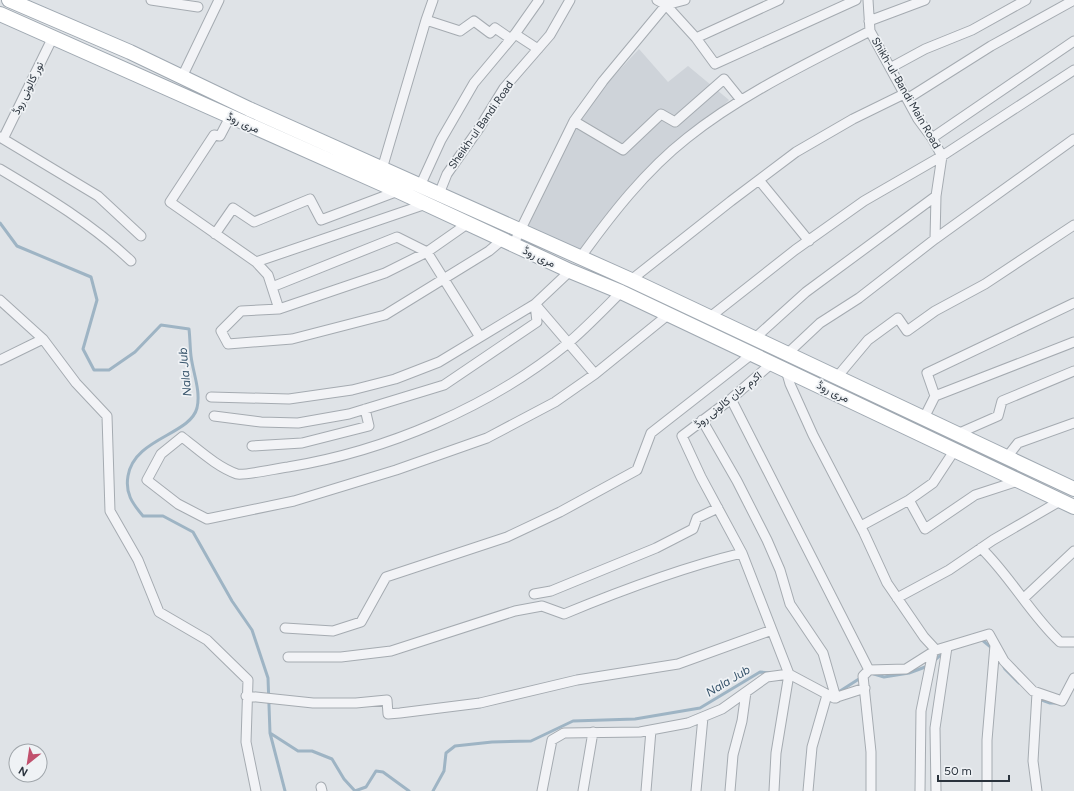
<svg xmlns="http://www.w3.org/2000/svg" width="1074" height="791" viewBox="0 0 1074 791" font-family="Figtree,Vazirmatn,sans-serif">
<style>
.built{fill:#ced3d9}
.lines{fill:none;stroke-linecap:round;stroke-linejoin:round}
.stream{stroke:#9eb4c4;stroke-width:3}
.street-casing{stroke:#a5abb1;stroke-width:11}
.primary-casing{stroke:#a0a9b2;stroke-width:16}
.street{stroke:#f2f3f6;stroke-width:9}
.primary{stroke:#fff;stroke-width:14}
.labels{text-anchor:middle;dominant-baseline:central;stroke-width:3.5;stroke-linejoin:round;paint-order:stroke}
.street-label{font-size:11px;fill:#2a333d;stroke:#eff2f5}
.water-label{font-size:12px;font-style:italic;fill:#38556c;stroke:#eff2f5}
</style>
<rect width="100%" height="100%" fill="#dfe3e7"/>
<path class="built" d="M639 49 668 82 688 66 729 100 626 200 579 256 525 226 576 117Z"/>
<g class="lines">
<path class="stream" d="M0 223 17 246 91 277 97 300 83 349 94 370H109L135 352 161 325 189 329C190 338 190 347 191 356 193 373 201 391 197 408 190 435 134 438 128 476 125 493 132 503 143 516H163L193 532 232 601 252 630 268 678 270 733 285 791
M981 639 993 649
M934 661 943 653
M1003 665 1005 669 1019 683
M874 674 884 677 909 673 928 666
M837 693 862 677
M1039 699 1050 703H1057
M270 733 298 751H312L332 759 344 779 355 791 366 787 376 771 383 772 409 791
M433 791 444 771 446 753 455 746 492 742 531 741 573 721 635 719 700 708 760 672 772 673"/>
<defs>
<path id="street" d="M151 0 198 7
M657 0 666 5 685 0
M868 0 870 31 918 119 932 138 942 156 936 196 935 239
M426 20 433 0
M869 21 925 0
M515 34 539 0
M696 38 715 64 856 0
M890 68 925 49 972 30 1026 0
M182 77 219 0
M907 99 991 46 1074 0
M230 117 220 136 214 135 170 202 256 262 268 275 279 309 241 311 221 331 228 344 292 339 385 315 489 251 502 240
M574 121 623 150 661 114 675 122 724 79 741 100
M0 137 98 196 141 236
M932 138 1074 41
M3 139 53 37
M0 169C47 197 92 224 131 261
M382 169 426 20 460 31 474 21 490 33 495 28 511 39
M759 180 809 241
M420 186 441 140 474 83 515 34 538 49
M439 194 447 174 480 127 504 88 550 35 570 0
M215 234 233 208 254 222 310 199 321 220 398 191
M513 245 574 121 603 81 666 5 696 38 779 0
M580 258C611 215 645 171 687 138 742 94 808 63 870 31
M256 262 426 204
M631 280 731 201 796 152 853 119 904 94
M272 287 397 237 427 252 467 224
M621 292C604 309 586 328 567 344 490 407 386 451 288 467 279 468 244 476 237 474 217 467 199 450 182 437L161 454 147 480 178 504 207 519 294 501 396 470 487 438 555 402 595 374 669 314
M0 300 43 339 76 383 107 416 110 511 138 560 159 612 207 640 248 680 246 742 256 791
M279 309 385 273 427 252 480 337
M710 317 795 250 864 201 942 156 1074 70
M755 338 806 292 936 196
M787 354 820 323 859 298 935 239 1074 139
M0 360 43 339
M772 363 731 399 682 436 701 477 742 553 789 674 776 753 774 791
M786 370 790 384 813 435 864 533 887 583 924 637 936 650
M837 377 868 340 898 318 907 331 935 311 985 284 1074 225
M935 396 927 373 1074 303
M211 397 289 399 352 390 395 379 439 362 535 304 595 374
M731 399 869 670 863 676 871 752V791
M214 416 261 422 298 423 349 414 444 385 537 322 535 304 570 271
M924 418 935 396 1074 342
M702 420 737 481 767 540 780 570 790 604 823 653 836 698
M957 434 998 416 1002 401 1074 371
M252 446 302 443 369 426 365 409
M1007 457 1018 443 1074 423
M909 500 933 483 954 451
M861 526 909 500 925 529 975 495 1018 481
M981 548C1011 577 1030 614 1060 642H1074
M534 594 551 591 656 548 693 529 697 518 718 508
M897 598 949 570 993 540 1060 501
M1024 598 1074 551
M285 628 333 631 361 622 386 577 507 537 560 512 637 470 651 433 752 354
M288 657H341L391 651 515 611 542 606 564 614C622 590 680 568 742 553
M869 670 906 669 936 650 989 634 1004 661 1033 691 1062 701 1074 678
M246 696 313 703H356L387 700 388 714 400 713 480 703 577 680 678 664 772 630
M321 787 322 791
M542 791 552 740 564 733 640 732 688 723 722 709 767 677 789 674 834 698 865 688
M583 791 593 732
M646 791 651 730
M696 791 703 717
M730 791 733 755 742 721 746 692
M808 791 812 747 827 695
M920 791 921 711 933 652
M936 791 935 728 947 647
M987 791V740L995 645
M1037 791 1033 761 1037 693"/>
<path id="primary" d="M9 0 130 52 249 109 631 280 1074 489
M0 14 398 191 570 271 621 292 1074 507"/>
</defs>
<use href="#street" class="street-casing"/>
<use href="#primary" class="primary-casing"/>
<use href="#street" class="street"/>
<use href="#primary" class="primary"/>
</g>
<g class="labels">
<g class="street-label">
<text transform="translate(28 88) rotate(-64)">نور کالونی روڈ</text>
<text transform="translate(906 93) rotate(60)">Shikh-ul-Bandi Main Road</text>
<text transform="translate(243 123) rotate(24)">مری روڈ</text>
<text transform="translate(481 125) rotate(-55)">Sheikh-ul Bandi Road</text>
<text transform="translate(539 257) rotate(25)">مری روڈ</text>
<text transform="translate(833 392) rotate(26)">مری روڈ</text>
<text transform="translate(728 400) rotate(-39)">اکرم خان کالونی روڈ</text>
</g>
<g class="water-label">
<text transform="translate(185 372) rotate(-96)">Nala Jub</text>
<text transform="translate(728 681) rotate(-31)">Nala Jub</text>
</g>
</g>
<g transform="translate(28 763) rotate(210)"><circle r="19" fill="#eff2f5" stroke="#a0a6ab"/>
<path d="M0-3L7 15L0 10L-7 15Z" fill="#c1506d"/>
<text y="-6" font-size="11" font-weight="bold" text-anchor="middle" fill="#2a333d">N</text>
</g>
<path d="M938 775v6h71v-6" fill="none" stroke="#2a333d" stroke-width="2"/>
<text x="944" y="775" font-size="12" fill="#2a333d" stroke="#eff2f5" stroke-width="3" paint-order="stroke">50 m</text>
</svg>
